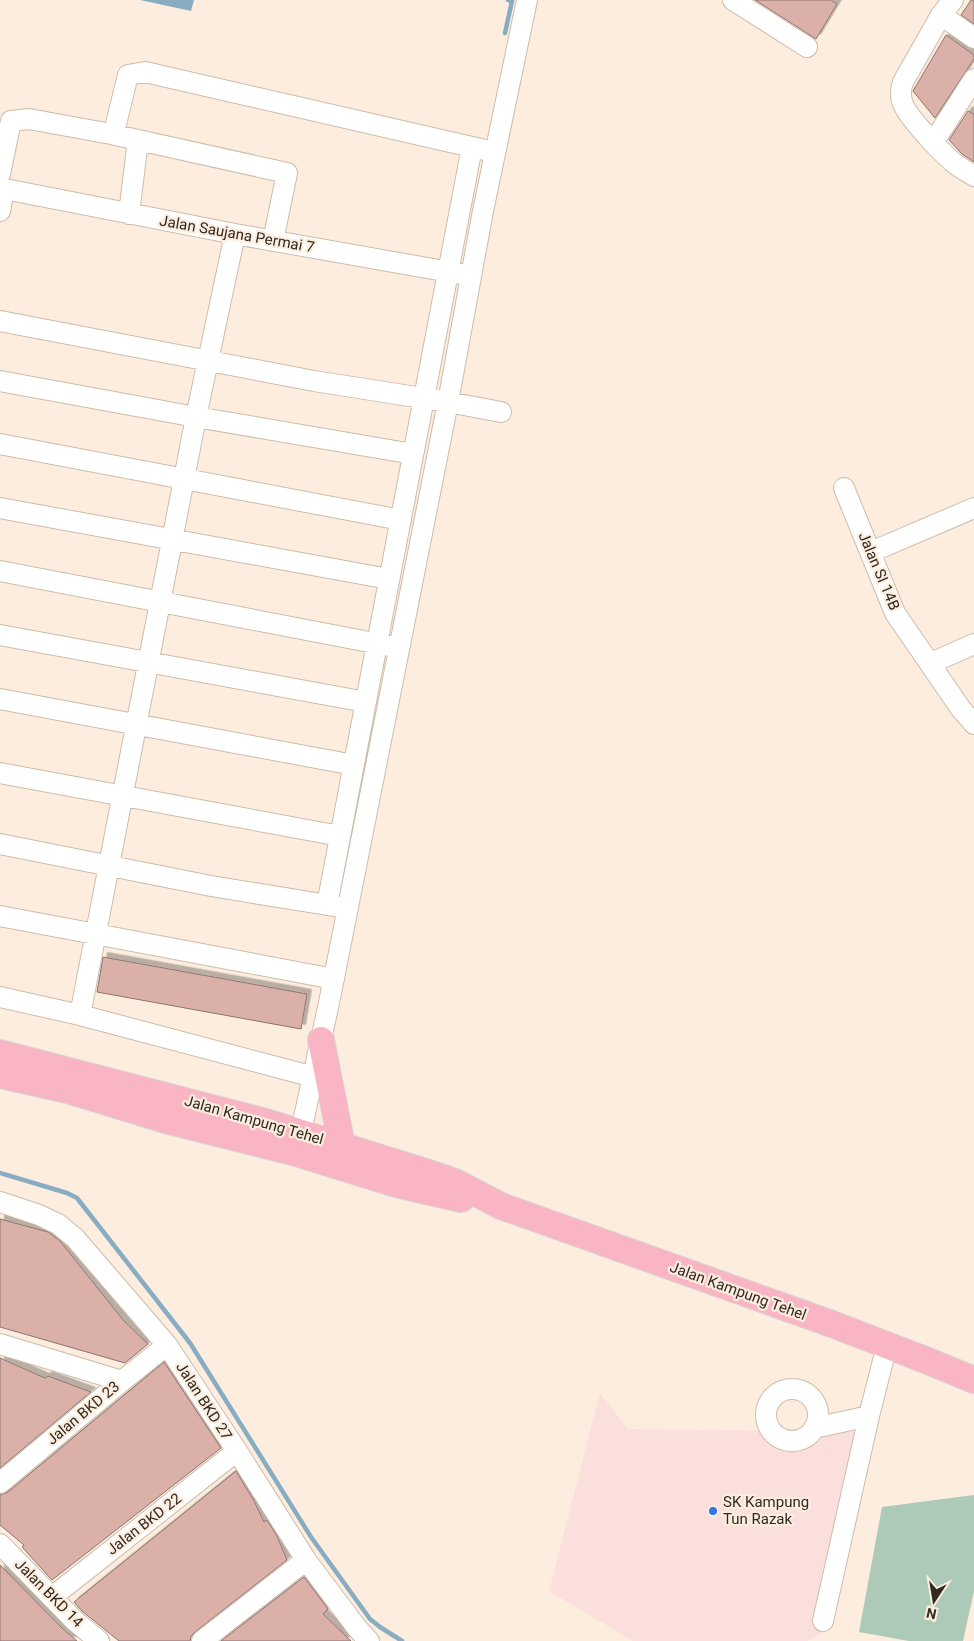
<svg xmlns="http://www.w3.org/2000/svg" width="974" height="1641" viewBox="0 0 974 1641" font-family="Roboto,sans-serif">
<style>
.education{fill:#fadfdc}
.green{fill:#adcab9}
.water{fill:#88adc2}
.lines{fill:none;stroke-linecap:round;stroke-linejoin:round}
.stream{stroke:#88adc2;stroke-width:4.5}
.building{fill:#dab0a9;stroke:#8d7470;filter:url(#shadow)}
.minor-casing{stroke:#cebcaa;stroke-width:22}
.major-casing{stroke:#d6d4d3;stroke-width:28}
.minor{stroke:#fff;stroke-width:20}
.major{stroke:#f9b5c4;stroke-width:26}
.poi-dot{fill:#2c78e4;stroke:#fcedde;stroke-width:2}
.labels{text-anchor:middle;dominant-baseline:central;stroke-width:4.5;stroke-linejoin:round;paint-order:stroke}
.street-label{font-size:15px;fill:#312a23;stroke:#fcedde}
.poi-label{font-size:15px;fill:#312a23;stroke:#fcedde;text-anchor:start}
</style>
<defs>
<filter id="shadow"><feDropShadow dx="4.5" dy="-4.5" stdDeviation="0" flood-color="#0004"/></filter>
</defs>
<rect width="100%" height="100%" fill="#fcedde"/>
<path class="education" d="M600 1393 628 1429 873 1432 831 1628 807 1641H633L549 1591Z"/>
<path class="green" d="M974 1495V1591L963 1641H909L859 1632 882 1507Z"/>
<path class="water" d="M140 0H194L191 11Z"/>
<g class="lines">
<path class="stream" d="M505 33 512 1 508 0
M0 1173 67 1193 77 1198 190 1343 311 1537 370 1619 380 1627 402 1641"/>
</g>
<path class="building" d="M755 0H831L837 4 816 39Z
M971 0H974V24L961 15Z
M946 35 974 55V59L935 118 913 91Z
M968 111 974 114V162L962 154 949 140Z
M103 957 307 994 301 1029 97 992Z
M0 1219 48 1232 60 1241 124 1321 148 1344 125 1363 0 1327Z
M0 1358 45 1378 48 1376 91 1392 0 1468Z
M164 1362 221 1448 52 1580 22 1547 24 1545 0 1525V1495L8 1492Z
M236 1471 254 1501 264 1522 267 1520 277 1536 287 1560 195 1632 191 1636 190 1641H119L82 1611 74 1602Z
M0 1565 63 1629 77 1641H0Z
M304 1577 328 1609 323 1614 351 1641H221Z"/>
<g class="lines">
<defs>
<path id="minor" d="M733 0 807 47
M953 0 941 15 903 82C901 88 900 94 902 101 905 115 942 153 954 163 960 168 968 172 974 176
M941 15 974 38
M111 134 287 173 273 241
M933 143 974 79
M0 174 11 121 29 119 111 134 115 128 128 75 145 72 485 150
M0 188 235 234 461 274
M0 211 4 189
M129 214 138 140
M0 321 314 381 448 402 501 412
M0 381 196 417 413 454
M0 444 401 520
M844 488 895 613 961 709 974 724
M0 508 389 579
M871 552 974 508
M0 571 390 646
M0 635 366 702
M931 663 974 644
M0 699 354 765
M0 773 340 836
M0 844 211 886 340 907
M327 905 472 147
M0 916 334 979
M0 997 80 1015 314 1077
M80 1015 196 417 235 234
M298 1145 329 1003 448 402 483 211 527 0
M0 1202 39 1215 58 1224 75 1238 167 1345 237 1451 306 1560 357 1628 369 1641
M0 1344 122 1381
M766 1415a26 26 0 1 1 52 0a26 26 0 1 1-52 0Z
M814 1428 869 1416
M0 1483 122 1381 167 1345
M0 1544 74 1620 99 1641
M52 1597 237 1451
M823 1621 869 1416 887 1345
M202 1641 306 1560"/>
<path id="major" d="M321 1040 342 1146
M0 1053 266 1122 429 1173 455 1182 501 1206 832 1324 928 1361 974 1380
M0 1075 68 1090 169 1121 296 1153 396 1184 461 1199"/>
</defs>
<use href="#minor" class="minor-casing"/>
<use href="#major" class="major-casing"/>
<use href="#minor" class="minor"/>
<use href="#major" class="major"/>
</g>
<circle class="poi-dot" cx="713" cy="1511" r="5"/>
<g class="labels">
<g class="street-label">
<text transform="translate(237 234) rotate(10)">Jalan Saujana Permai 7</text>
<text transform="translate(879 571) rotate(67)">Jalan SI 14B</text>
<text transform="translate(254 1120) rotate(16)">Jalan Kampung Tehel</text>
<text transform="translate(738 1291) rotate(20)">Jalan Kampung Tehel</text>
<text transform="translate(204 1401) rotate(57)">Jalan BKD 27</text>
<text transform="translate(83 1413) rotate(-40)">Jalan BKD 23</text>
<text transform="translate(144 1524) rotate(-38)">Jalan BKD 22</text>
<text transform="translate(49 1593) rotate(45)">Jalan BKD 14</text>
</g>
<g class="poi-label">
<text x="723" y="1502">SK Kampung<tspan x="723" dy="17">Tun Razak</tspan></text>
</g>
</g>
<g transform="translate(934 1601) rotate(192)" stroke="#fcedde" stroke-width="4" paint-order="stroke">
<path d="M0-4L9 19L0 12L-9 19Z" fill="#312a23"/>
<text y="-8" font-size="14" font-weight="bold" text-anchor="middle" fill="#312a23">N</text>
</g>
</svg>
